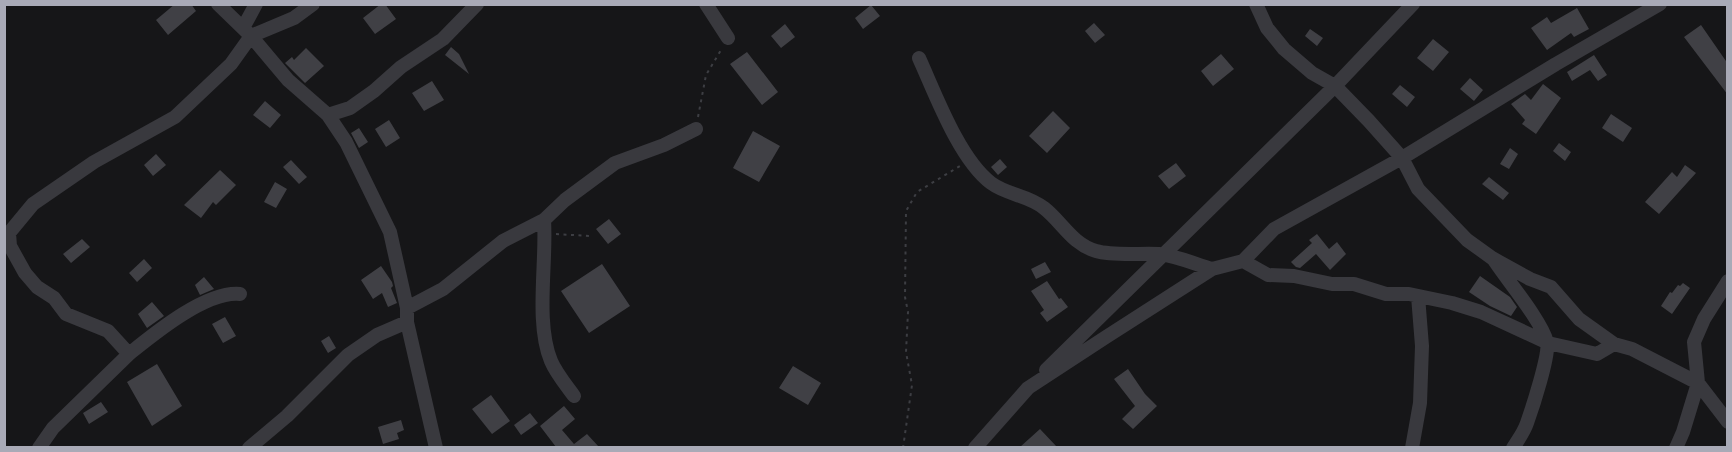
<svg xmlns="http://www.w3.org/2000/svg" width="1732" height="452" viewBox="0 0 1732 452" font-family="Inter,sans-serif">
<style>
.building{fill:#404045}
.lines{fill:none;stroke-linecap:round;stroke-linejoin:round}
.path{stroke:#3d3e43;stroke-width:2;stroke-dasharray:3 4.5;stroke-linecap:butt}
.street{stroke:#39393e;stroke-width:14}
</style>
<rect width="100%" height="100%" fill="#161618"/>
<path class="building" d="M175 4H191L196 11 168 35 156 20Z
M381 4H385L396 19 375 34 363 18Z
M871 5 880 16 863 29 855 18Z
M1577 8 1589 29 1574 37 1571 33 1547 50 1531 28 1547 17 1551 23Z
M1094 23 1105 35 1095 43 1085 31Z
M785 24 795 37 781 48 771 36Z
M1701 25 1728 64V95L1684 37Z
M1310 29 1323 38 1317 46 1305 36Z
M1433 39 1449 52 1433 71 1417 58Z
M451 47 459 54 469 74 445 55Z
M306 48 324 66 305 83 285 63 292 57 294 60Z
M747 52 778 92 762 105 730 64Z
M1221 54 1234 69 1213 86 1201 71Z
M1594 55 1607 75 1598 81 1590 70 1572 81 1567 72Z
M1470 78 1483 90 1474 101 1460 89Z
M432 81 444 100 424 111 412 93Z
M1543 84 1561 98 1536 134 1522 124 1525 120 1511 104 1525 94 1531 100Z
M1400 85 1415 97 1407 107 1392 94Z
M265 101 281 115 270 128 253 115Z
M1053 111 1070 128 1047 153 1029 136Z
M1611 114 1632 128 1623 142 1602 128Z
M389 120 400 138 386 147 375 129Z
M359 128 368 142 359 148 351 133Z
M753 131 780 146 759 182 733 168Z
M1559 143 1571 152 1565 161 1553 151Z
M1510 148 1518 154 1509 169 1500 164Z
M156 154 166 165 153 176 144 165Z
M1000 159 1007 167 998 175 991 167Z
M291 160 307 177 299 184 283 167Z
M1176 163 1186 176 1169 189 1158 176Z
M1685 165 1696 173 1659 214 1645 202 1672 172 1677 177Z
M220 170 236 185 216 205 213 202 201 218 184 205Z
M1489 177 1509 193 1503 200 1482 184Z
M275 182 287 189 276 208 264 202Z
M609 219 621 234 608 244 596 229Z
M1317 234 1329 249 1337 242 1346 254 1330 270 1316 254 1300 268 1296 267 1291 262 1312 243 1309 240Z
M82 239 90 247 71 263 63 254Z
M144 259 152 268 137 282 129 273Z
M1045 262 1051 272 1036 279 1031 269Z
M602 264 630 306 589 333 561 291Z
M381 266 392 282 393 286 391 288 397 303 388 307 382 293 373 299 361 280Z
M1480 276 1510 297 1517 307 1511 316 1490 306 1469 292Z
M204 277 214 289 200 295 195 285Z
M1047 281 1059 299 1061 298 1068 307 1047 322 1040 313 1044 310 1031 291Z
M1683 283 1690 288 1672 314 1661 306 1670 292 1672 293 1678 285 1680 286Z
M152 302 164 316 147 328 138 314Z
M225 317 236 336 223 343 212 324Z
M329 336 336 348 328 353 321 341Z
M157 364 182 406 152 426 127 382Z
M793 366 821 383 808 405 779 388Z
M1128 369 1145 394 1157 406 1133 429 1122 419 1135 406 1114 379Z
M491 395 510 421 492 434 472 409Z
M101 402 108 412 89 424 83 413Z
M564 406 575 419 562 430 574 444 587 434 599 447H556L540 426Z
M530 413 538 423 521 435 514 425Z
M401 420 404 430 397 433 399 439 383 444 378 427Z
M1040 429 1057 447H1020Z"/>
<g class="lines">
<path class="path" d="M698 117 706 75 721 50
M556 234 589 236
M903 448 912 385 906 352 908 312 905 297 906 211 917 192 960 166"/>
<path class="street" d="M218 4 251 36 288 80 328 115 346 142 390 232 407 308V322L436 448
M706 4 728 38
M1256 4 1267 28 1284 49 1312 73 1335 86 1369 121 1402 158 1418 189 1467 240 1492 258 1530 279 1551 287 1579 319 1614 344 1632 349 1698 383 1728 422
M243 28 256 4
M919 58C935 93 959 159 991 183 1007 195 1028 195 1044 208 1062 222 1072 244 1096 251 1113 256 1140 253 1159 254 1177 256 1195 264 1212 269
M328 115 350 108 374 91 401 67 443 39 477 4
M544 220 565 200 615 163 664 145 696 129
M1494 260C1507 280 1541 320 1547 342 1550 354 1532 409 1527 423 1524 432 1518 440 1513 448
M1243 261 1268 275 1294 276 1332 284H1354L1386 294H1409L1452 303 1481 312 1548 343 1597 354 1614 344
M240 294C206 291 155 333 129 354L108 331 66 314 54 298 37 287 25 273 10 246 9 233 33 204 94 162 175 117 231 64 251 36 294 18 313 4
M407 308 443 289 503 241 544 220C547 261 535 323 551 361 556 373 566 385 574 396
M1046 370 1335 86 1413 4
M39 448 53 428 129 354
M249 448 287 416 348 355 377 335 407 322
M975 448 1028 388 1106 337 1212 269 1243 261 1274 229 1402 158 1556 64 1660 4
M1412 448 1420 403 1422 346 1418 296
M1676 448 1683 432 1698 383 1694 342 1704 319 1728 281"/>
</g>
<rect width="1732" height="452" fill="none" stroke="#a9aab7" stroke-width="12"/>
</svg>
